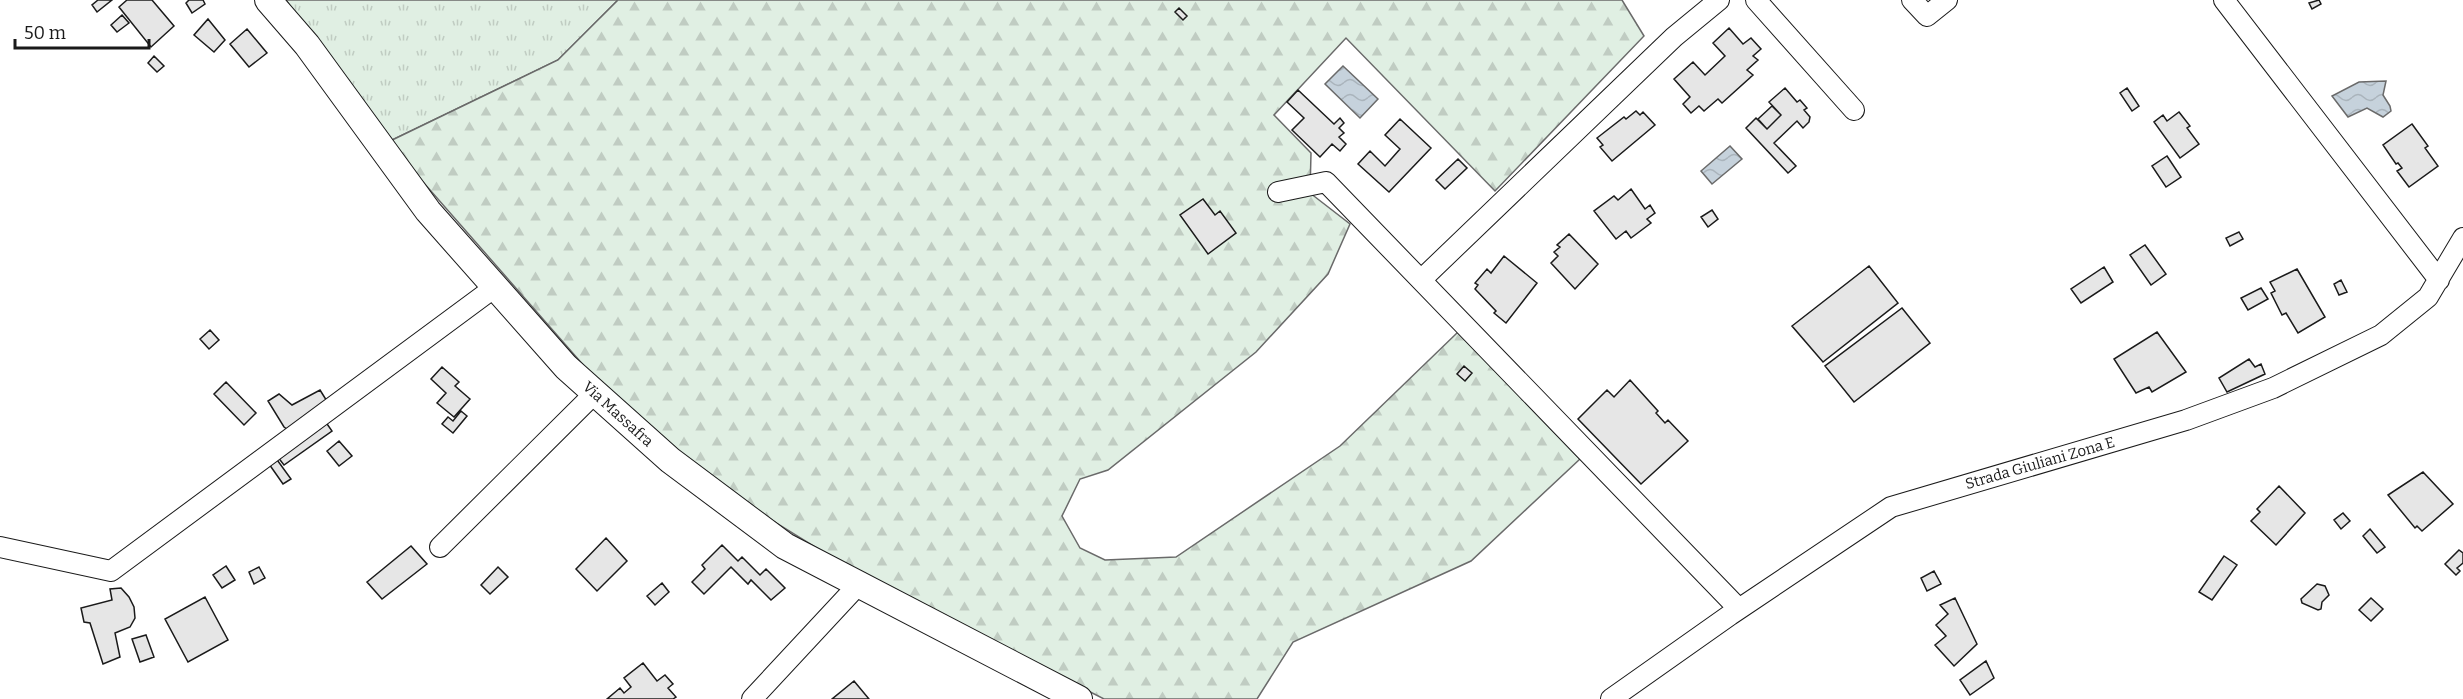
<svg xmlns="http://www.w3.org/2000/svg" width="2463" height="699" viewBox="0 0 2463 699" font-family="Bitter,serif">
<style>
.grass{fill:url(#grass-tufts);stroke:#6a6a6a;stroke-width:1.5}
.forest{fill:url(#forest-firs);stroke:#6a6a6a;stroke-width:1.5}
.water{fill:url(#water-waves);stroke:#6a6a6a;stroke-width:1.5}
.building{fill:#e6e6e6;stroke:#1a1a1a;stroke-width:1.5}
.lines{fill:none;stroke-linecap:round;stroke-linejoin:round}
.minor-casing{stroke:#1a1a1a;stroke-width:22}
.major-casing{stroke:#1a1a1a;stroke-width:28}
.minor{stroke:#fff;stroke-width:20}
.major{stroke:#fff;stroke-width:26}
.labels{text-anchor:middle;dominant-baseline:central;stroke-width:4.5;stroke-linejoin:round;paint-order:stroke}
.street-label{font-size:15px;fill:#1a1a1a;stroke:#fff}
</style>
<defs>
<pattern id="grass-tufts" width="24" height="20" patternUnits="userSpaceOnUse" patternTransform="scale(1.5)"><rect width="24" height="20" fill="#e0efe3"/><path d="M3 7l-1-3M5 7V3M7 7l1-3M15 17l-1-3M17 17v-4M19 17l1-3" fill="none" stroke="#c0ccc2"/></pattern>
<pattern id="forest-firs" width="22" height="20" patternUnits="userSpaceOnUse" patternTransform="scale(1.5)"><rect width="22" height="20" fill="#e0efe3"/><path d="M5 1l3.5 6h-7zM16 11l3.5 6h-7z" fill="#c0ccc2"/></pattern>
<pattern id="water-waves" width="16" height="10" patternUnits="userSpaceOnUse" patternTransform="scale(1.5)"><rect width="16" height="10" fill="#c6d2dc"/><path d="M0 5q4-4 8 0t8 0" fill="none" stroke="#aab4bc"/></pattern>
</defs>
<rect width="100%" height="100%" fill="#fff"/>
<path class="grass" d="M286 0H618L558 60 388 142Z"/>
<path class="forest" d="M618 0H1622L1644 36 1495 191 1346 38 1274 115 1311 153 1310 193 1350 224 1328 274 1256 352 1108 470 1080 479 1062 516 1080 548 1105 560 1176 557 1340 446 1458 332 1580 459 1471 561 1293 642 1257 699H1104L857 573 723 490 585 367 388 142 558 60Z"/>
<path class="water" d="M1343 66 1378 99 1360 118 1325 84Z
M2386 81 2383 95 2390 106 2391 111 2383 117 2367 108 2348 117 2332 96 2359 82Z
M1730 146 1742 159 1712 184 1701 171Z"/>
<path class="building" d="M98 0H112L97 12 92 5Z
M127 0H152L174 26 151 47 119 7Z
M189 0H203L205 4 192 13 186 3Z
M2319 0 2321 4 2312 9 2309 3Z
M1179 8 1187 16 1183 20 1175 12Z
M122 15 129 23 117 32 111 25Z
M208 19 225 40 214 52 194 35Z
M1729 28 1743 44 1751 38 1761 49 1753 56 1758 60 1747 70 1753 75 1722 103 1718 99 1704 111 1699 106 1691 113 1683 104 1690 97 1674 79 1693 62 1705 75 1725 56 1713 43Z
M247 29 267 53 249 67 230 44Z
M154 56 164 66 157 72 148 63Z
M1785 88 1797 102 1800 100 1807 108 1804 110 1810 117 1809 122 1803 128 1797 121 1774 143 1796 166 1788 173 1746 128 1756 118 1767 129 1781 115 1769 102Z
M2127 88 2139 106 2132 111 2120 93Z
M1298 90 1334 124 1340 118 1344 123 1339 128 1344 133 1339 137 1346 144 1340 151 1332 144 1320 157 1292 130 1304 118 1287 102Z
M1772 106 1781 115 1767 129 1758 119Z
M1636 111 1640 115 1643 112 1655 125 1612 161 1600 147 1603 145 1597 138 1624 117 1626 119Z
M2179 112 2190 126 2187 128 2199 144 2180 158 2154 122 2163 115 2167 121Z
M1400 119 1431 148 1389 192 1358 164 1370 151 1385 166 1400 149 1385 135Z
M2412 124 2428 146 2425 148 2438 166 2409 187 2397 171 2402 168 2398 163 2396 164 2383 145Z
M2167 156 2181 177 2166 187 2152 166Z
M1458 159 1467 168 1445 189 1436 180Z
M1631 189 1645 209 1650 205 1655 213 1647 219 1651 223 1631 238 1626 231 1616 239 1594 211 1614 196 1618 200Z
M1203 199 1215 215 1220 211 1236 233 1208 254 1180 215Z
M1712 210 1718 219 1708 227 1701 217Z
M2239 232 2243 239 2230 246 2226 238Z
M1569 234 1598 264 1575 289 1551 263 1558 256 1554 252 1560 247 1557 245Z
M2145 245 2166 274 2151 285 2130 255Z
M1504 256 1537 283 1506 323 1494 313 1496 311 1475 289 1478 285 1475 283 1487 269 1491 273Z
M1869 266 1898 303 1823 362 1792 326Z
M2104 267 2113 282 2081 303 2071 289Z
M2297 269 2325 317 2298 333 2286 313 2282 315 2271 293 2275 291 2270 282Z
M2341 280 2347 292 2339 295 2334 284Z
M2261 288 2268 299 2248 310 2241 298Z
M1902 308 1930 343 1854 402 1825 366Z
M210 330 219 340 209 349 200 339Z
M2157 332 2186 372 2152 392 2149 387 2136 393 2114 359Z
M2249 359 2255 367 2261 364 2265 374 2227 392 2219 378Z
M1464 366 1472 373 1465 381 1457 374Z
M442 367 459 382 455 386 470 399 454 417 437 403 446 393 431 379Z
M1630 380 1658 411 1656 413 1665 423 1668 420 1688 441 1641 484 1578 419 1607 390 1614 397Z
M226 382 256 413 244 425 214 394Z
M320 390 330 406 293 433 284 427 268 401 279 394 292 405Z
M461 411 467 416 453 433 442 424 448 417 453 421Z
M325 421 332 431 284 465 277 456Z
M339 441 352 456 339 466 327 451Z
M275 457 291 479 283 484 269 464Z
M2423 472 2453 504 2422 531 2417 526 2415 528 2388 495Z
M2279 486 2305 513 2276 545 2251 521 2260 512 2257 509Z
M2343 513 2350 521 2341 529 2334 520Z
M2370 529 2385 547 2377 553 2363 536Z
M606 538 627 561 597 591 576 569Z
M722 545 738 561 742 557 760 575 766 569 785 588 771 600 751 580 748 584 731 567 704 594 692 582 705 569 702 565Z
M411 546 427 564 382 599 367 582Z
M2459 550 2463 553V563L2457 568 2460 571 2456 575 2445 564Z
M2224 556 2237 565 2212 600 2199 592Z
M226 566 235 580 222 588 213 575Z
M259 567 265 578 254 584 249 572Z
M498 567 508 577 490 594 481 585Z
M1934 571 1941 584 1927 591 1921 578Z
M662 583 669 592 655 605 647 596Z
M2317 584 2325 586 2329 595 2322 602 2321 609 2318 610 2302 603 2301 599Z
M121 588 129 597 134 607 135 618 130 627 115 633 120 657 103 664 90 623 84 622 81 608 112 600 110 589Z
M205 597 228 640 188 662 165 619Z
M1955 598 1977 644 1954 666 1935 645 1946 636 1936 625 1948 614 1940 605Z
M2371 598 2383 609 2371 621 2359 610Z
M146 635 154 657 140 662 132 639Z
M1986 661 1994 678 1970 695 1960 680Z
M643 663 657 681 665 675 673 684 668 688 676 697 673 699H607L620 688 624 693 631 687 624 678Z
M854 681 869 699H832Z"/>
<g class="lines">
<defs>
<path id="minor" d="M1756 0 1854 110
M1912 0 1927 16 1947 0
M2224 0 2439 280
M1278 192 1326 182 1739 609
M1421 280 1674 37 1719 0
M0 547 111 571 495 287
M440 547 595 393
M752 699 859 584
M1611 699 1730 615 1891 507 2186 420 2273 388 2381 335 2428 297 2463 238"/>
<path id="major" d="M268 0 307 45 428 211 566 367 670 460 785 546 1079 699"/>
</defs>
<use href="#minor" class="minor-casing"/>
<use href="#major" class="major-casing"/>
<use href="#minor" class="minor"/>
<use href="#major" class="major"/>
</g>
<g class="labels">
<g class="street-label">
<text transform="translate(618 414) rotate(42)">Via Massafra</text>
<text transform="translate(2040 463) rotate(-16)">Strada Giuliani Zona E</text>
</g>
</g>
<path d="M15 39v9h134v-9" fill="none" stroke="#1a1a1a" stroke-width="3"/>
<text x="24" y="39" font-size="18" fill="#1a1a1a" stroke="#ffffff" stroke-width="4.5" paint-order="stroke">50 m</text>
</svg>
